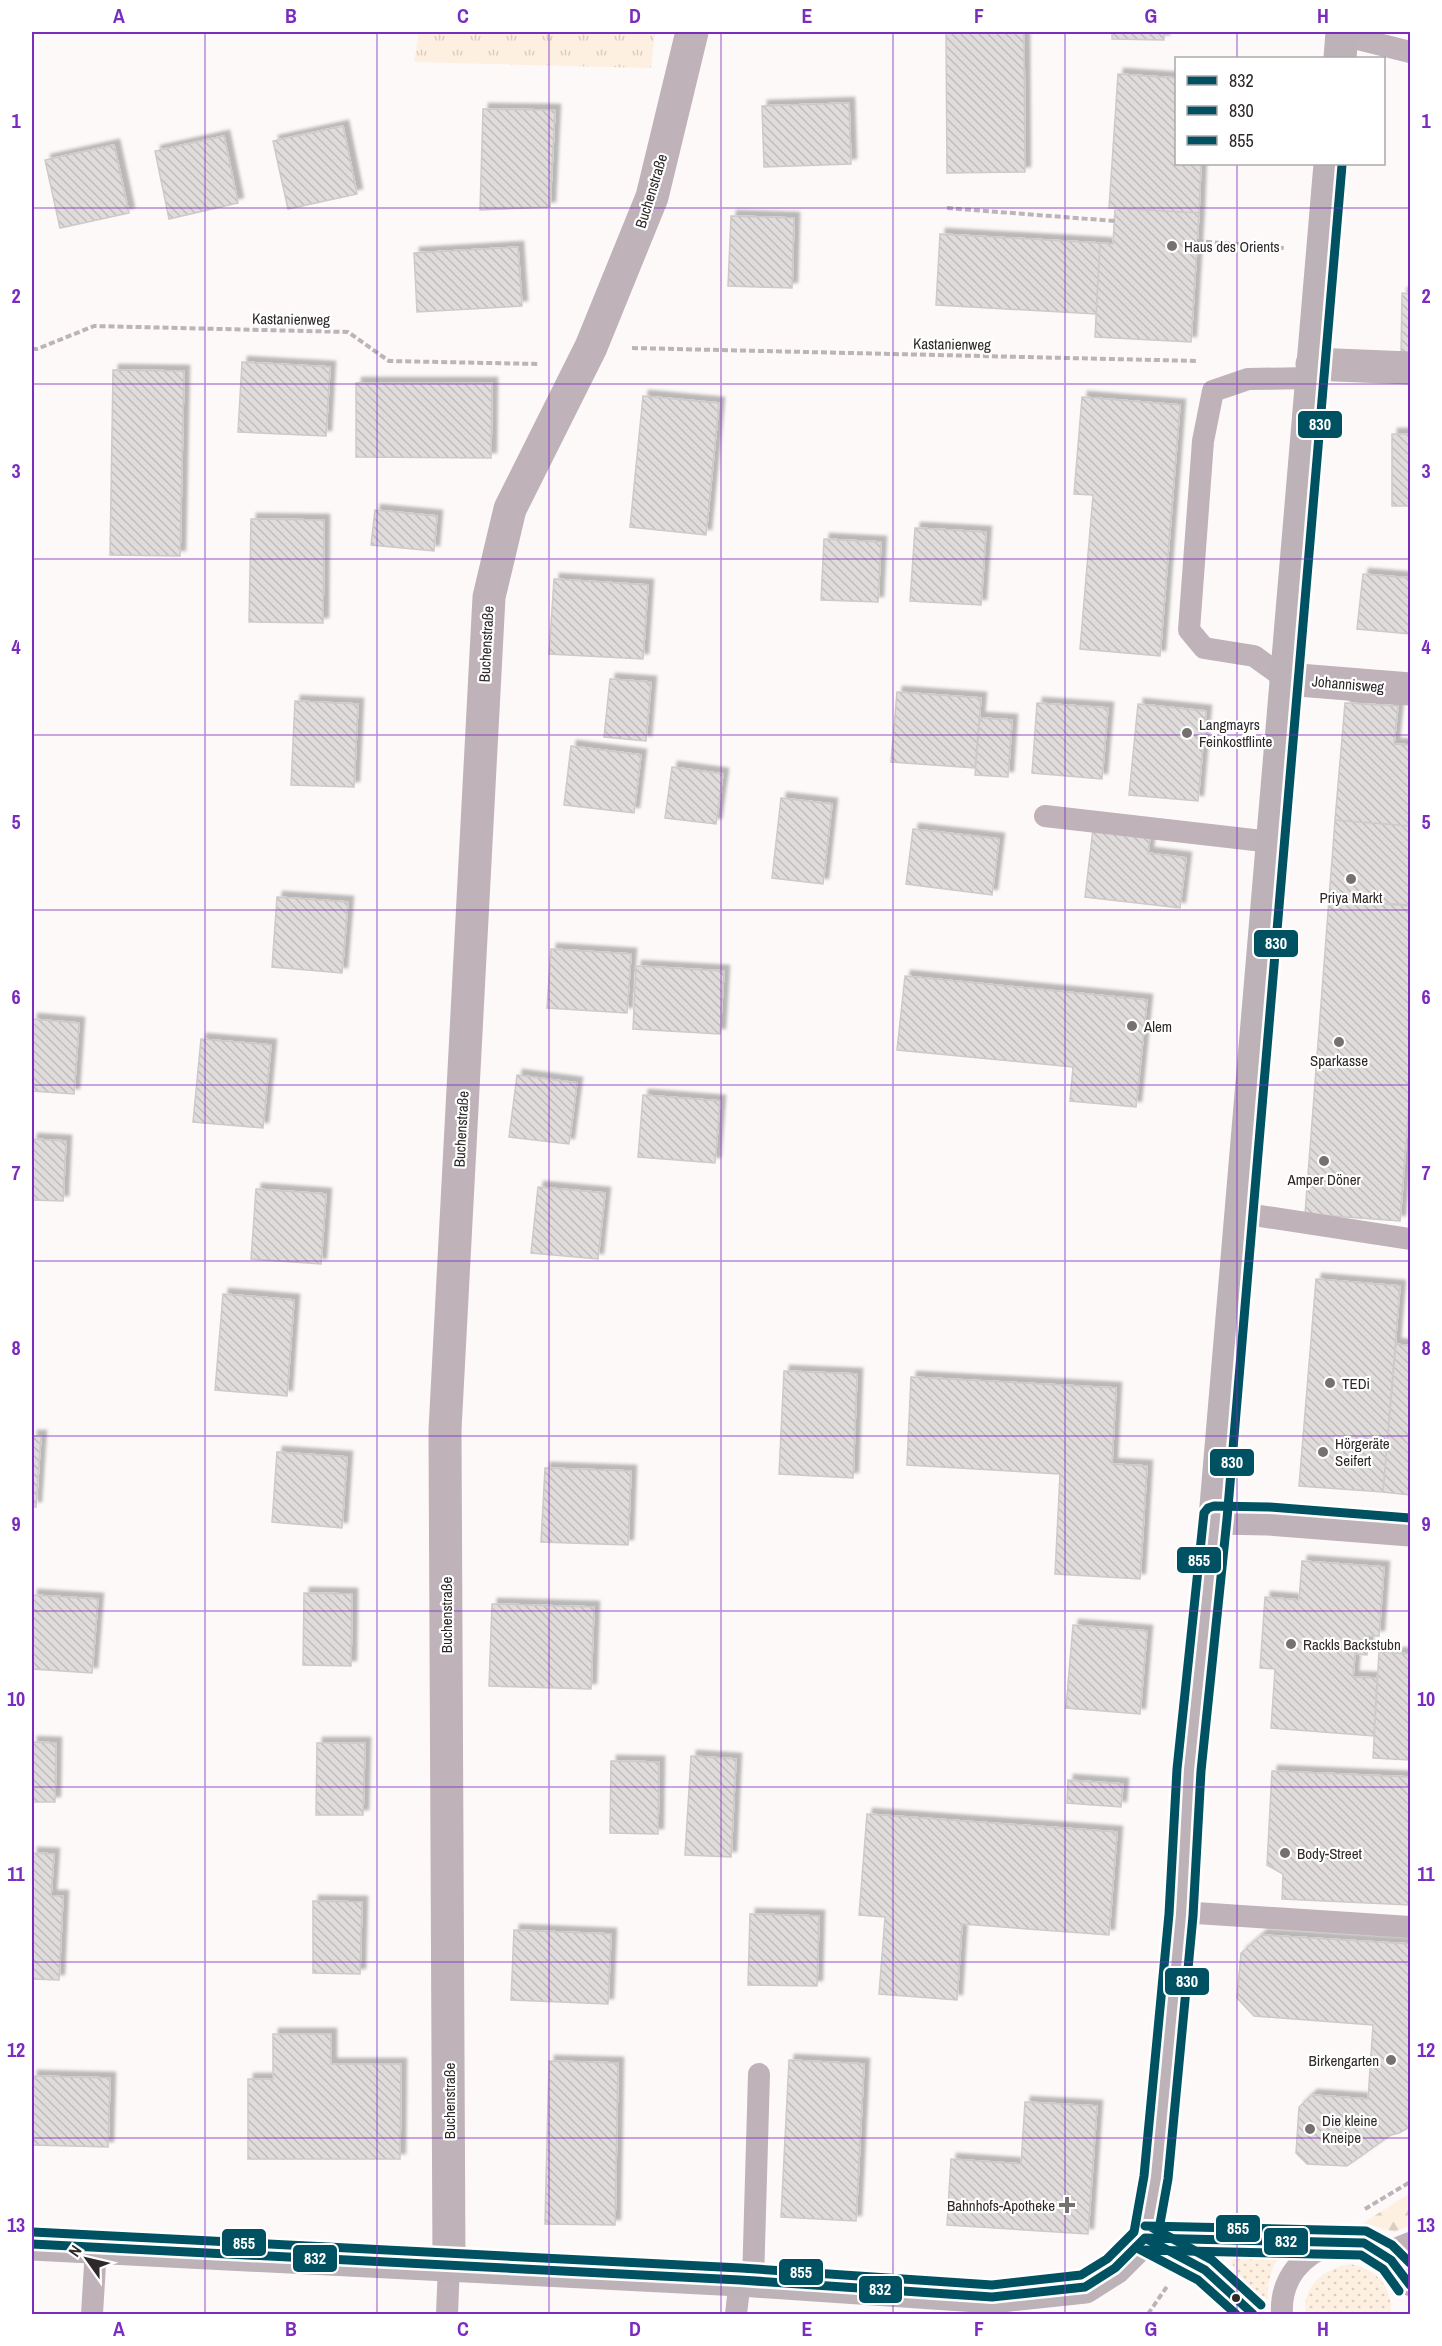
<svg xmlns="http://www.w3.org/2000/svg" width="1442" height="2346" viewBox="0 0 1442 2346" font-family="'Archivo Narrow',sans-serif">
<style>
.grass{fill:url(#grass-dots)}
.forest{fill:url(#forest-firs)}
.park{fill:url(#park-tufts)}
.building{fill:url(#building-back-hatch);stroke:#cecac9;stroke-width:1.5;filter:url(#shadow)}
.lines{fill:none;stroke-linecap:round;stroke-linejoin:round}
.path{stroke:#bcb4b8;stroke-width:4;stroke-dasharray:6 3;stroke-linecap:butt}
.lane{stroke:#bfb2b8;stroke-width:22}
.street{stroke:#bfb2b8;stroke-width:33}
.secondary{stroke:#bdb2b7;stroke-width:33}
.bus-1-casing{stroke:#fff;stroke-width:14}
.bus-2-casing{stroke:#fff;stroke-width:14}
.bus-3-casing{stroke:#fff;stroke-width:14}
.bus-1{stroke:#005262;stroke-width:9}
.bus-2{stroke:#005262;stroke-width:9}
.bus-3{stroke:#005262;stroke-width:9}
.grid{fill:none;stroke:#7b2cbf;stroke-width:1.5;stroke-opacity:0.55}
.poi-dot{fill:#767171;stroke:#fff;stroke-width:2}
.bus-dot{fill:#2e2828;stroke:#fff;stroke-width:2}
.labels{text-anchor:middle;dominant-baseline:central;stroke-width:4.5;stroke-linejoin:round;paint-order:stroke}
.street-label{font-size:15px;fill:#2e2828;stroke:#fff}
.poi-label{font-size:15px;fill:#2e2828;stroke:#fff;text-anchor:start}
.line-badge{stroke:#fff;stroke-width:2}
.badge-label{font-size:16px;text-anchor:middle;font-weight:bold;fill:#fff}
.neatline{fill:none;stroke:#7b2cbf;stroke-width:2}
.grid-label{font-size:20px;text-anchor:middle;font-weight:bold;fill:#7b2cbf}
</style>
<defs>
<pattern id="grass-dots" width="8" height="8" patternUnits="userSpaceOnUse" patternTransform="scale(1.5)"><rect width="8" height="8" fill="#fdf0e1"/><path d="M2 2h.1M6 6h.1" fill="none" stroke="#d9cec1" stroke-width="1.8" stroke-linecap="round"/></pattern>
<pattern id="forest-firs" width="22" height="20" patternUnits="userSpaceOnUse" patternTransform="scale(1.5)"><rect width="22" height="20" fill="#fdf0e1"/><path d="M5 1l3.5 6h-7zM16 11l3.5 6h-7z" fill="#d9cec1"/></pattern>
<pattern id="park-tufts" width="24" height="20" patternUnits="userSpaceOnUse" patternTransform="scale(1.5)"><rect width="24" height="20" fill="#fdf0e1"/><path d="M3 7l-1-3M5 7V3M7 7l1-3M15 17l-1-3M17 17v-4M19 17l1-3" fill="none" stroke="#d9cec1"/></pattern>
<pattern id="building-back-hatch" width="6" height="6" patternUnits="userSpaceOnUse" patternTransform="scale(1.5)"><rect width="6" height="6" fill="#e0dcdb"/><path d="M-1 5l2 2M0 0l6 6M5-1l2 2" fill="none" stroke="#c0bdbc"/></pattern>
<filter id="shadow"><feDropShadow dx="5.5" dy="-5.5" stdDeviation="1.5" flood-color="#0004"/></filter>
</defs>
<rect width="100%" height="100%" fill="#fdf9f9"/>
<path class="grass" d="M1238 2256H1280C1270 2269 1267 2284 1268 2300 1254 2289 1236 2278 1231 2260Z
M1350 2264C1377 2270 1392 2286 1391 2314H1306C1301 2286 1325 2268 1350 2264Z"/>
<path class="forest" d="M1410 2193V2225L1395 2232 1363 2223Z"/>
<path class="park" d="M419 32H655L651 68 414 62Z"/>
<path class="building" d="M946 32H1024L1025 172 947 173Z
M1112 32H1164V40L1112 39Z
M1118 74 1176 78V164H1201L1199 213 1109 208Z
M849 103 851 164 764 167 762 106Z
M483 109 555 110 550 207 480 210Z
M343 126 357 194 288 209 273 141Z
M224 136 238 203 169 219 155 151Z
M114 145 129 213 60 228 45 160Z
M1115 208 1199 213 1191 342 1095 337 1100 243 1113 244Z
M731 216 794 218 792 288 728 286Z
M940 234 1100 243 1096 314 936 305Z
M518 247 522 306 417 312 414 253Z
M1402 293 1410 294V356H1401Z
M242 362 330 367 326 436 238 432Z
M113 370 184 371 180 556 110 555Z
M356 383H492L491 458 356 457Z
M643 396 719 403 706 535 630 527Z
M1082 397 1180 405 1160 656 1080 649 1093 495 1074 494Z
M1392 434H1410V506H1392Z
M375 510 437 516 434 551 371 545Z
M251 519 324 520 323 623 249 622Z
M915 528 986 532 981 605 910 601Z
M824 539 881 542 878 602 821 600Z
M1363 574 1410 578V634L1357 629Z
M554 579 648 585 643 659 549 654Z
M610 679 651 682 646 741 604 737Z
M897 692 981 698 975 768 891 762Z
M295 701 358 704 354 787 291 785Z
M1037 703 1108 708 1102 779 1032 773Z
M1345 703 1398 706 1394 744 1410 745V826L1335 820Z
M1138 704 1206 711 1198 801 1129 795Z
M980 718 1012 720 1008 777 975 775Z
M571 746 641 755 634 813 564 805Z
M672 767 723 774 716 824 665 818Z
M781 798 832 804 823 884 772 878Z
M1335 820 1410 826 1409 905 1329 899Z
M913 829 999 839 992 895 906 884Z
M1093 829 1150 836 1148 853 1186 858 1180 908 1085 897Z
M277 897 348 902 342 973 272 967Z
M1329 899 1410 906V1089L1400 1221 1305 1214Z
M551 949 631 954 627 1013 547 1008Z
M636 966 724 971 720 1034 633 1029Z
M905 976 1147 1000 1136 1107 1070 1101 1073 1067 897 1050Z
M32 1019 79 1023 74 1094 32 1091Z
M201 1039 271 1045 263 1128 193 1122Z
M517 1075 577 1083 569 1144 509 1137Z
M643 1095 720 1101 715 1163 638 1157Z
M32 1139 66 1141 63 1201 32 1200Z
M538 1187 605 1193 598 1259 531 1253Z
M256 1189 326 1194 321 1264 251 1259Z
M1316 1279 1400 1286 1383 1492 1299 1486Z
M223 1294 294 1300 287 1396 215 1390Z
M1396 1344 1410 1346V1495L1383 1492Z
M784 1371 857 1374 853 1478 779 1474Z
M911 1377 1116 1388 1112 1464 1147 1466 1140 1579 1055 1574 1060 1474 907 1465Z
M32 1436H41L36 1507H32Z
M277 1452 347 1457 342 1528 272 1522Z
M545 1468 631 1471 628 1545 541 1542Z
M1302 1561 1384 1567 1379 1636H1368L1367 1655 1355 1654 1353 1677 1377 1678 1374 1736 1271 1728 1275 1669 1260 1668 1265 1597 1299 1600Z
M304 1593 352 1594 351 1666 303 1665Z
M32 1595 98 1599 92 1673 32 1669Z
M492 1604 594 1607 591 1689 489 1686Z
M1073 1625 1147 1631 1140 1714 1066 1708Z
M1379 1652 1410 1654V1760L1373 1758Z
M32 1742 56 1743 55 1802H32Z
M317 1743H365L363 1815H316Z
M691 1756 736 1759 731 1857 685 1855Z
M611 1761 659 1762 658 1834 610 1833Z
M1272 1771 1410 1777V1905L1282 1899 1283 1874 1267 1865Z
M1068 1780 1123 1784 1121 1807 1067 1803Z
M867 1814 1117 1832 1109 1935 962 1924 957 2000 879 1994 885 1917 859 1915Z
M32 1853 54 1854 51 1896H63L59 1980 32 1979Z
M313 1901 362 1902 360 1974 313 1973Z
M750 1914 819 1916 817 1986 748 1985Z
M514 1930 611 1934 608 2004 511 2000Z
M1262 1935 1410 1944V2127L1399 2133 1391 2135 1347 2166 1307 2164 1296 2153 1299 2107 1312 2095 1368 2099 1373 2025 1254 2016 1237 1998 1241 1953Z
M273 2034H331V2064H401L400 2159H248V2079H273Z
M789 2060 864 2064 856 2221 781 2217Z
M549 2061 618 2063 615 2225 545 2224Z
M32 2076 110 2078 108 2147 32 2145Z
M1025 2102 1097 2106 1088 2234 947 2225 951 2159 1021 2164Z"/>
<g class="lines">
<path class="path" d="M947 208 1115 221
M1197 241 1284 248
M632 348 1198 361
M32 349H37L94 326 348 332 389 361 539 364
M1365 2209 1410 2182
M1148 2314 1168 2285"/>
<path class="lane" d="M1342 35 1410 52
M1286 679 1254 656 1204 648 1189 630 1203 441 1213 391 1248 379 1312 378
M1045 816 1272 842
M1241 1213 1410 1239
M1181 1912 1410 1927
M1145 2238 1364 2243C1386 2253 1399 2263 1410 2285
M1151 2241 1205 2270 1253 2314
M1385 2253 1410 2243
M753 2281 759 2074
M92 2314 96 2248
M447 2314 449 2265
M736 2314 740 2280
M1282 2314C1280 2280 1301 2254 1333 2244"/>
<path class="street" d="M1312 364 1410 368
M1286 679 1410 689
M1215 1518 1268 1519 1410 1530
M449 2265 445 1430 489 597 510 509 591 347 652 197 692 32"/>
<path class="secondary" d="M1340 58 1342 32
M32 2244 740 2280 992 2297 1085 2287 1115 2268 1145 2238 1156 2178 1181 1915 1189 1770 1215 1518 1330 164"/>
<defs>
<path id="bus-1" d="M1145 2238 1364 2243 1391 2260 1410 2285
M1145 2238 1205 2270 1253 2314
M32 2244 740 2280 992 2297 1085 2287 1115 2268 1145 2238"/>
<path id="bus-2" d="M1157 2240 1168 2179 1193 1916 1201 1771 1227 1519 1342 165
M1139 2249 1198 2280 1236 2314
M1145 2250 1361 2255 1383 2269 1399 2291"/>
<path id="bus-3" d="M1145 2226 1366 2231 1392 2245 1410 2263
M1151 2227 1212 2260 1261 2305
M33 2232 741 2268 992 2285 1081 2275 1107 2259 1134 2232 1144 2176 1169 1914 1177 1769 1204 1513 1208 1508 1214 1506 1269 1507 1410 1518"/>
</defs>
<use href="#bus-1" class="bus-1-casing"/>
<use href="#bus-2" class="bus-2-casing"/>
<use href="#bus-3" class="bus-3-casing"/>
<use href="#bus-1" class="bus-1"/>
<use href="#bus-2" class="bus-2"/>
<use href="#bus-3" class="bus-3"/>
</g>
<path class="grid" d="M205 32V2314M377 32V2314M549 32V2314M721 32V2314M893 32V2314M1065 32V2314M1237 32V58M1237 164V2314M32 208H1410M32 384H1410M32 559H1410M32 735H1410M32 910H1410M32 1085H1410M32 1261H1410M32 1436H1410M32 1611H1410M32 1787H1410M32 1962H1410M32 2138H1410"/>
<g class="poi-dot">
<circle cx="1172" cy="246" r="6"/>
<circle cx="1187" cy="733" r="6"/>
<circle cx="1351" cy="879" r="6"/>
<circle cx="1132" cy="1026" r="6"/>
<circle cx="1339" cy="1042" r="6"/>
<circle cx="1324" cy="1161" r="6"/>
<circle cx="1330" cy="1383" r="6"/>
<circle cx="1323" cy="1452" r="6"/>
<circle cx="1291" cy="1644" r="6"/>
<circle cx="1285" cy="1853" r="6"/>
<circle cx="1391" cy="2060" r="6"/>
<circle cx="1310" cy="2129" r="6"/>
<path d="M1064 2196h6v6h6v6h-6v6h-6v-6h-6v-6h6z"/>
</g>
<circle class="bus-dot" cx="1236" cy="2298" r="5"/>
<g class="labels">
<g class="street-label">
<text transform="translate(651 191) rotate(-73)">Buchenstraße</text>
<text transform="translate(291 319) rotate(1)">Kastanienweg</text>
<text transform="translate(952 344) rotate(1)">Kastanienweg</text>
<text transform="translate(486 644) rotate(-87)">Buchenstraße</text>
<text transform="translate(1348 684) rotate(5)">Johannisweg</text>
<text transform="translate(461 1129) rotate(-87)">Buchenstraße</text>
<text transform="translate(446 1615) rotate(-90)">Buchenstraße</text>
<text transform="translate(449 2101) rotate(-90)">Buchenstraße</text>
</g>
<g class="poi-label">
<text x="1184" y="246">Haus des Orients</text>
<text x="1199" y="724">Langmayrs<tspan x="1199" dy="17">Feinkostflinte</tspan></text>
<text x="1351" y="897" text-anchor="middle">Priya Markt</text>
<text x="1144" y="1026">Alem</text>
<text x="1339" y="1060" text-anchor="middle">Sparkasse</text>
<text x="1324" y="1179" text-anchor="middle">Amper Döner</text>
<text x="1342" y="1383">TEDi</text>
<text x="1335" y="1443">Hörgeräte<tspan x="1335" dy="17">Seifert</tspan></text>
<text x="1303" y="1644">Rackls Backstubn</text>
<text x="1297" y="1853">Body-Street</text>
<text x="1379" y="2060" text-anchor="end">Birkengarten</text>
<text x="1322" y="2120">Die kleine<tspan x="1322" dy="17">Kneipe</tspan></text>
<text x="1055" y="2205" text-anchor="end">Bahnhofs-Apotheke</text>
</g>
</g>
<g class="line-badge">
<rect x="1297" y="410" width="46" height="29" rx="6" fill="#005262"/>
<rect x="1253" y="929" width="46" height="29" rx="6" fill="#005262"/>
<rect x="1209" y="1448" width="46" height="29" rx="6" fill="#005262"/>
<rect x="1176" y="1546" width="46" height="28" rx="6" fill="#005262"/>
<rect x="1164" y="1967" width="46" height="29" rx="6" fill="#005262"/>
<rect x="1215" y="2214" width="46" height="29" rx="6" fill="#005262"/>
<rect x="1263" y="2227" width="46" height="29" rx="6" fill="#005262"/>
<rect x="221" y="2228" width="46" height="29" rx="6" fill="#005262"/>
<rect x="292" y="2244" width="46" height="29" rx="6" fill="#005262"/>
<rect x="778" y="2258" width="46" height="28" rx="6" fill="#005262"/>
<rect x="858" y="2275" width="45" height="29" rx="6" fill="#005262"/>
</g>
<g class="badge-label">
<text x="1320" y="430">830</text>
<text x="1276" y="949">830</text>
<text x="1232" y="1468">830</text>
<text x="1199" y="1566">855</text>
<text x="1187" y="1987">830</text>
<text x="1238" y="2234">855</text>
<text x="1286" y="2247">832</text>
<text x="244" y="2249">855</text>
<text x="315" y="2264">832</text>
<text x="801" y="2278">855</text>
<text x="880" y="2295">832</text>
</g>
<rect width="1442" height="2346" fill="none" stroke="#ffffff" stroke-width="66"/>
<rect x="1175" y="57" width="210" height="108" fill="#ffffff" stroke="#aba9a9" stroke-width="1.5"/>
<rect x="1187" y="76" width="30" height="9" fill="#005262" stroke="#aba9a9" stroke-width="1.5"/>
<text x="1229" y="87" font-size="18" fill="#2e2828">832</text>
<rect x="1187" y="106" width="30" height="9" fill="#005262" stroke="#aba9a9" stroke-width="1.5"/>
<text x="1229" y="117" font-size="18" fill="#2e2828">830</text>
<rect x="1187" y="136" width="30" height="9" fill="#005262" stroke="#aba9a9" stroke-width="1.5"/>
<text x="1229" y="147" font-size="18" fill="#2e2828">855</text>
<g transform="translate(87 2259) rotate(304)" stroke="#ffffff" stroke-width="4.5" paint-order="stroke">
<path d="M0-4.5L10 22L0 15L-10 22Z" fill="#2e2828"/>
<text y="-9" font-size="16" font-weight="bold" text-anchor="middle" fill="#2e2828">N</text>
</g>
<rect x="33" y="33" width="1376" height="2280" class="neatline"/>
<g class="grid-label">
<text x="119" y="23">A</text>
<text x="291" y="23">B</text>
<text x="463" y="23">C</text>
<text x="635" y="23">D</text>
<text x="807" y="23">E</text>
<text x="979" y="23">F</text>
<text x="1151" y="23">G</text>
<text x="1323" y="23">H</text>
<text x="16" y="128">1</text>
<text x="1426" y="128">1</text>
<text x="16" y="303">2</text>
<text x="1426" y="303">2</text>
<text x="16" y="478">3</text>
<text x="1426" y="478">3</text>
<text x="16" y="654">4</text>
<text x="1426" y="654">4</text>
<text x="16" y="829">5</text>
<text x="1426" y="829">5</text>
<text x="16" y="1004">6</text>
<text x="1426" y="1004">6</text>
<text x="16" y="1180">7</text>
<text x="1426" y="1180">7</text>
<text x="16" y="1355">8</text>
<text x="1426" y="1355">8</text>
<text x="16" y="1531">9</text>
<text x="1426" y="1531">9</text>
<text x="16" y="1706">10</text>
<text x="1426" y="1706">10</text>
<text x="16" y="1881">11</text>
<text x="1426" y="1881">11</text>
<text x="16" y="2057">12</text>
<text x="1426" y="2057">12</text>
<text x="16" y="2232">13</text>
<text x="1426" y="2232">13</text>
<text x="119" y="2336">A</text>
<text x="291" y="2336">B</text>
<text x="463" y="2336">C</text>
<text x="635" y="2336">D</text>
<text x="807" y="2336">E</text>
<text x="979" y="2336">F</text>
<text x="1151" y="2336">G</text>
<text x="1323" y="2336">H</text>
</g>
</svg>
